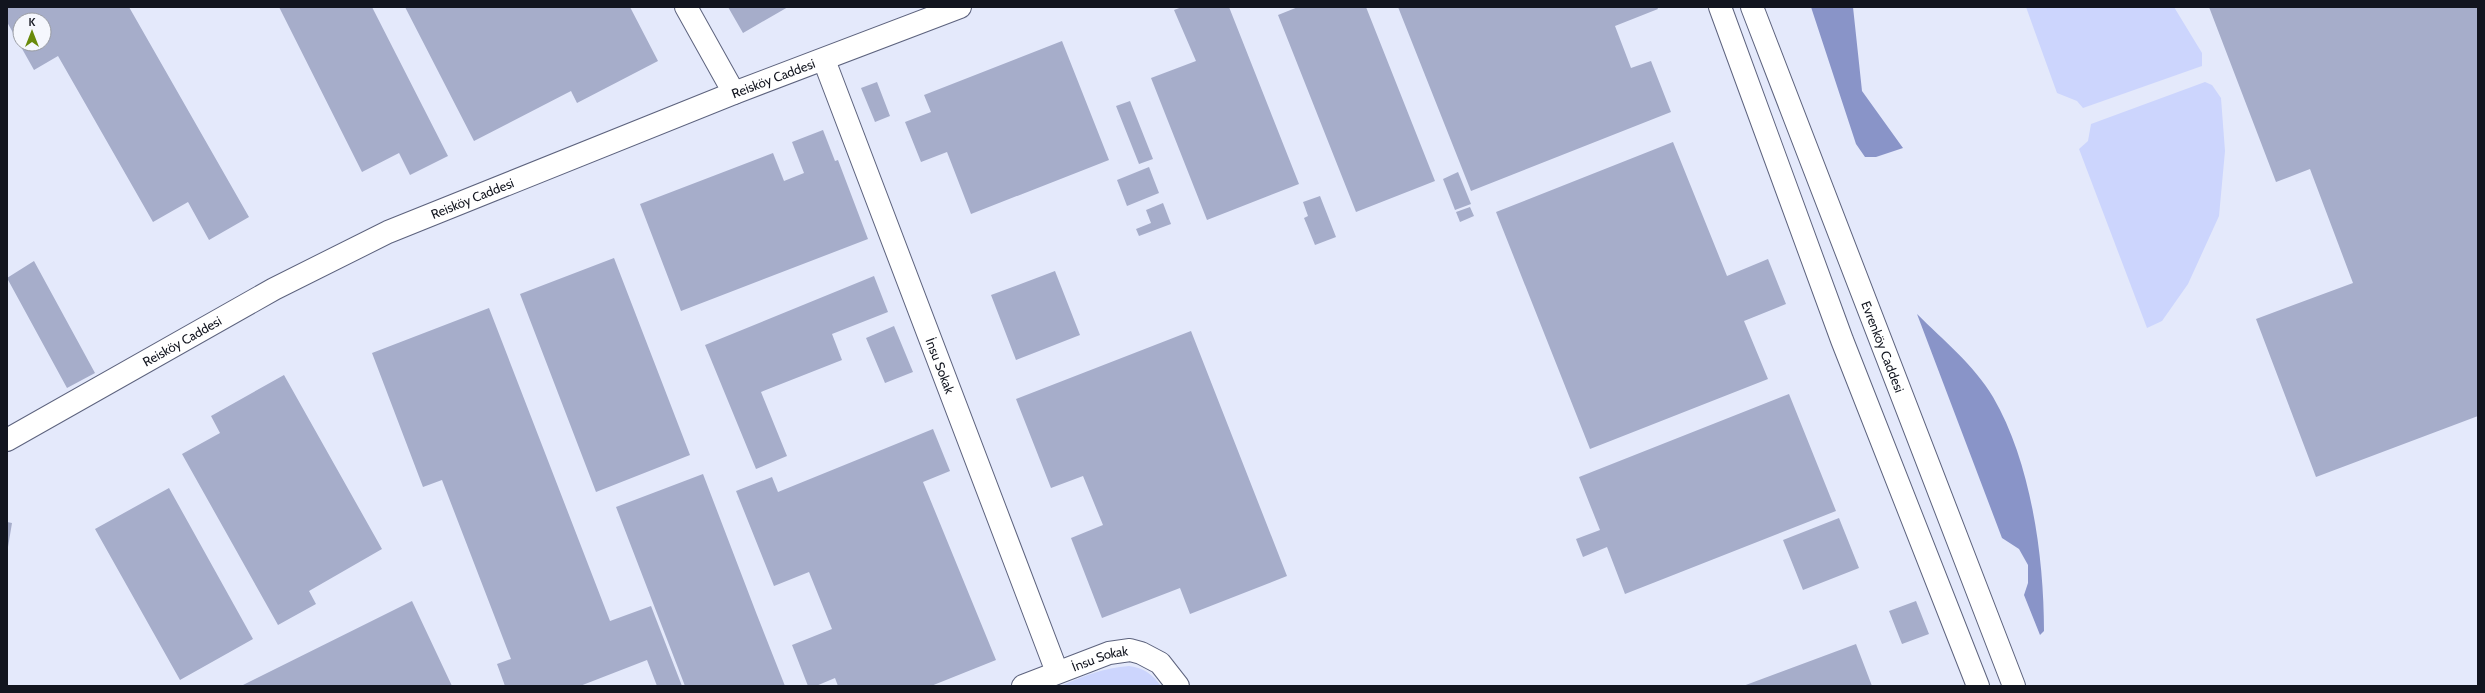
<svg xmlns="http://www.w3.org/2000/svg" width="2485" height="693" viewBox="0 0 2485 693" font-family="Cabin,sans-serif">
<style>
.green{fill:#ccd5fd}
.water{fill:#8994c8}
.building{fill:#a6adca;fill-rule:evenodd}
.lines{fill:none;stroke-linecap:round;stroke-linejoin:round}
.minor-casing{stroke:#5d637e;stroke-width:24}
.major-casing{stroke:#5d637e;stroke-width:24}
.minor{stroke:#fff;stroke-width:22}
.major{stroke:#fff;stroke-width:22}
.labels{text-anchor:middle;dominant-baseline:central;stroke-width:3;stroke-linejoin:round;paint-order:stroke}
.street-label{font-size:13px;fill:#12151f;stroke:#f5f7fd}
</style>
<rect width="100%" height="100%" fill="#e4e9fb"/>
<path class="green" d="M2026 7H2174L2202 53V66L2083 108 2077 101 2057 93Z
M2205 82 2212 85 2221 98 2225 151 2219 216 2188 284 2162 321 2147 328 2079 149 2088 141 2091 124Z
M1129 666C1144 668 1152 674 1161 686H1061C1083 676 1104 668 1129 666Z"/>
<path class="water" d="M1811 7H1853L1862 91 1903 148 1876 157H1865L1856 144Z
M1917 314C1943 340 1974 365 1993 397 2031 462 2044 557 2044 631L2040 635 2024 595 2028 583V565L2019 549 2002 538Z"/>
<path class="building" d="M7 7H129L249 217 209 240 188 202 153 222 58 56 34 70 7 22ZM20 20H44V44H20Z
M279 7H372L448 156 410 175 399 153 362 172Z
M405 7H630L658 61 577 103 571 91 474 141Z
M728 7H788L743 33Z
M1182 7H1229L1299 184 1207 220 1151 78 1196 61 1174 10Z
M1298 7H1366L1435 181 1356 212 1278 15Z
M1398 7H1657L1658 9 1615 26 1631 68 1651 61 1671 112 1471 191Z
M2209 7H2478V416L2316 477 2256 319 2353 283 2310 169 2276 182Z
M1062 41 1109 160 971 214 947 152 921 162 905 122 931 112 924 95Z
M877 82 890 116 875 122 861 88Z
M1130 101 1153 159 1139 164 1116 106Z
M823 130 835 161 838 160 868 239 681 311 640 204 773 153 784 181 804 173 792 142Z
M1673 142 1727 276 1768 259 1786 304 1744 321 1768 379 1590 449 1496 212Z
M1149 167 1159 193 1127 206 1117 180Z
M1458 172 1471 204 1455 210 1443 179Z
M1320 196 1336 237 1315 245 1304 218 1308 216 1303 202Z
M1163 203 1171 224 1139 236 1136 229 1151 223 1146 210Z
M1470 207 1474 216 1460 222 1456 212Z
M614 258 690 455 596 492 520 294Z
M34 261 95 373 67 388 7 278Z
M1055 271 1080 335 1016 360 991 295Z
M874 276 888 312 832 334 842 360 761 392 787 456 756 469 705 345Z
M489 308 610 621 651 606 682 686H657L647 660 580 686H505L497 664 511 659 442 480 423 487 372 353Z
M894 326 913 372 885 383 866 338Z
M1191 331 1287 576 1190 614 1180 588 1102 618 1071 538 1103 525 1083 476 1051 488 1016 399Z
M284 375 382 549 309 591 316 604 278 625 182 454 220 433 211 416Z
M1789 394 1836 511 1625 594 1607 547 1583 557 1576 539 1600 530 1579 477Z
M933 429 950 471 923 482 996 660 931 686H838L835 678 816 686H808L792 645 832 629 809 572 774 586 736 491 772 477 778 492Z
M703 474 757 615 785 686H685L616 507Z
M169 488 253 639 180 680 95 529Z
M1839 518 1859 568 1803 590 1783 540Z
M7 522 12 523 8 547H7Z
M412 601 452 686H241Z
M1916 601 1929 634 1902 644 1889 611Z
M1856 644 1872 686H1743Z"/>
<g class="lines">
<defs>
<g id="minor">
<path d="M686 7 734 93"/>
<path id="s1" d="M824 60 1057 672"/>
<path id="s2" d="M7 440 274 289 388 232 734 93 960 7"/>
<path id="s3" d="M1023 686 1109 653 1130 650 1141 653 1160 663 1178 686"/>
</g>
<g id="major">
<path d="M1720 7 1842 340 1978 686"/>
<path id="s4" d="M1752 7 2014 686"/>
</g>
</defs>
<use href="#minor" class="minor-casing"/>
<use href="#major" class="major-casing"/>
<use href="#minor" class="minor"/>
<use href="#major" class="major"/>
</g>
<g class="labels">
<g class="street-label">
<text stroke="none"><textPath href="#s2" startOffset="849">Reisköy Caddesi</textPath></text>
<text stroke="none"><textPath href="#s2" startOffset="525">Reisköy Caddesi</textPath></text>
<text stroke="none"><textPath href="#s2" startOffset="201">Reisköy Caddesi</textPath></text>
<text stroke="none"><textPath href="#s4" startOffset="364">Evrenköy Caddesi</textPath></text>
<text stroke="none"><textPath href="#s1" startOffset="327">İnsu Sokak</textPath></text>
<text stroke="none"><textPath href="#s3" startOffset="82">İnsu Sokak</textPath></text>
</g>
</g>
<rect width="2485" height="693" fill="none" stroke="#12151f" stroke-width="16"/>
<g transform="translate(32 32)"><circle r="19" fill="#f5f7fd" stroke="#9a9da4"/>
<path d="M0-3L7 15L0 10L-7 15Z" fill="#698a0b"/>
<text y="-6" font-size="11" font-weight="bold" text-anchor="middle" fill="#12151f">K</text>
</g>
</svg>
